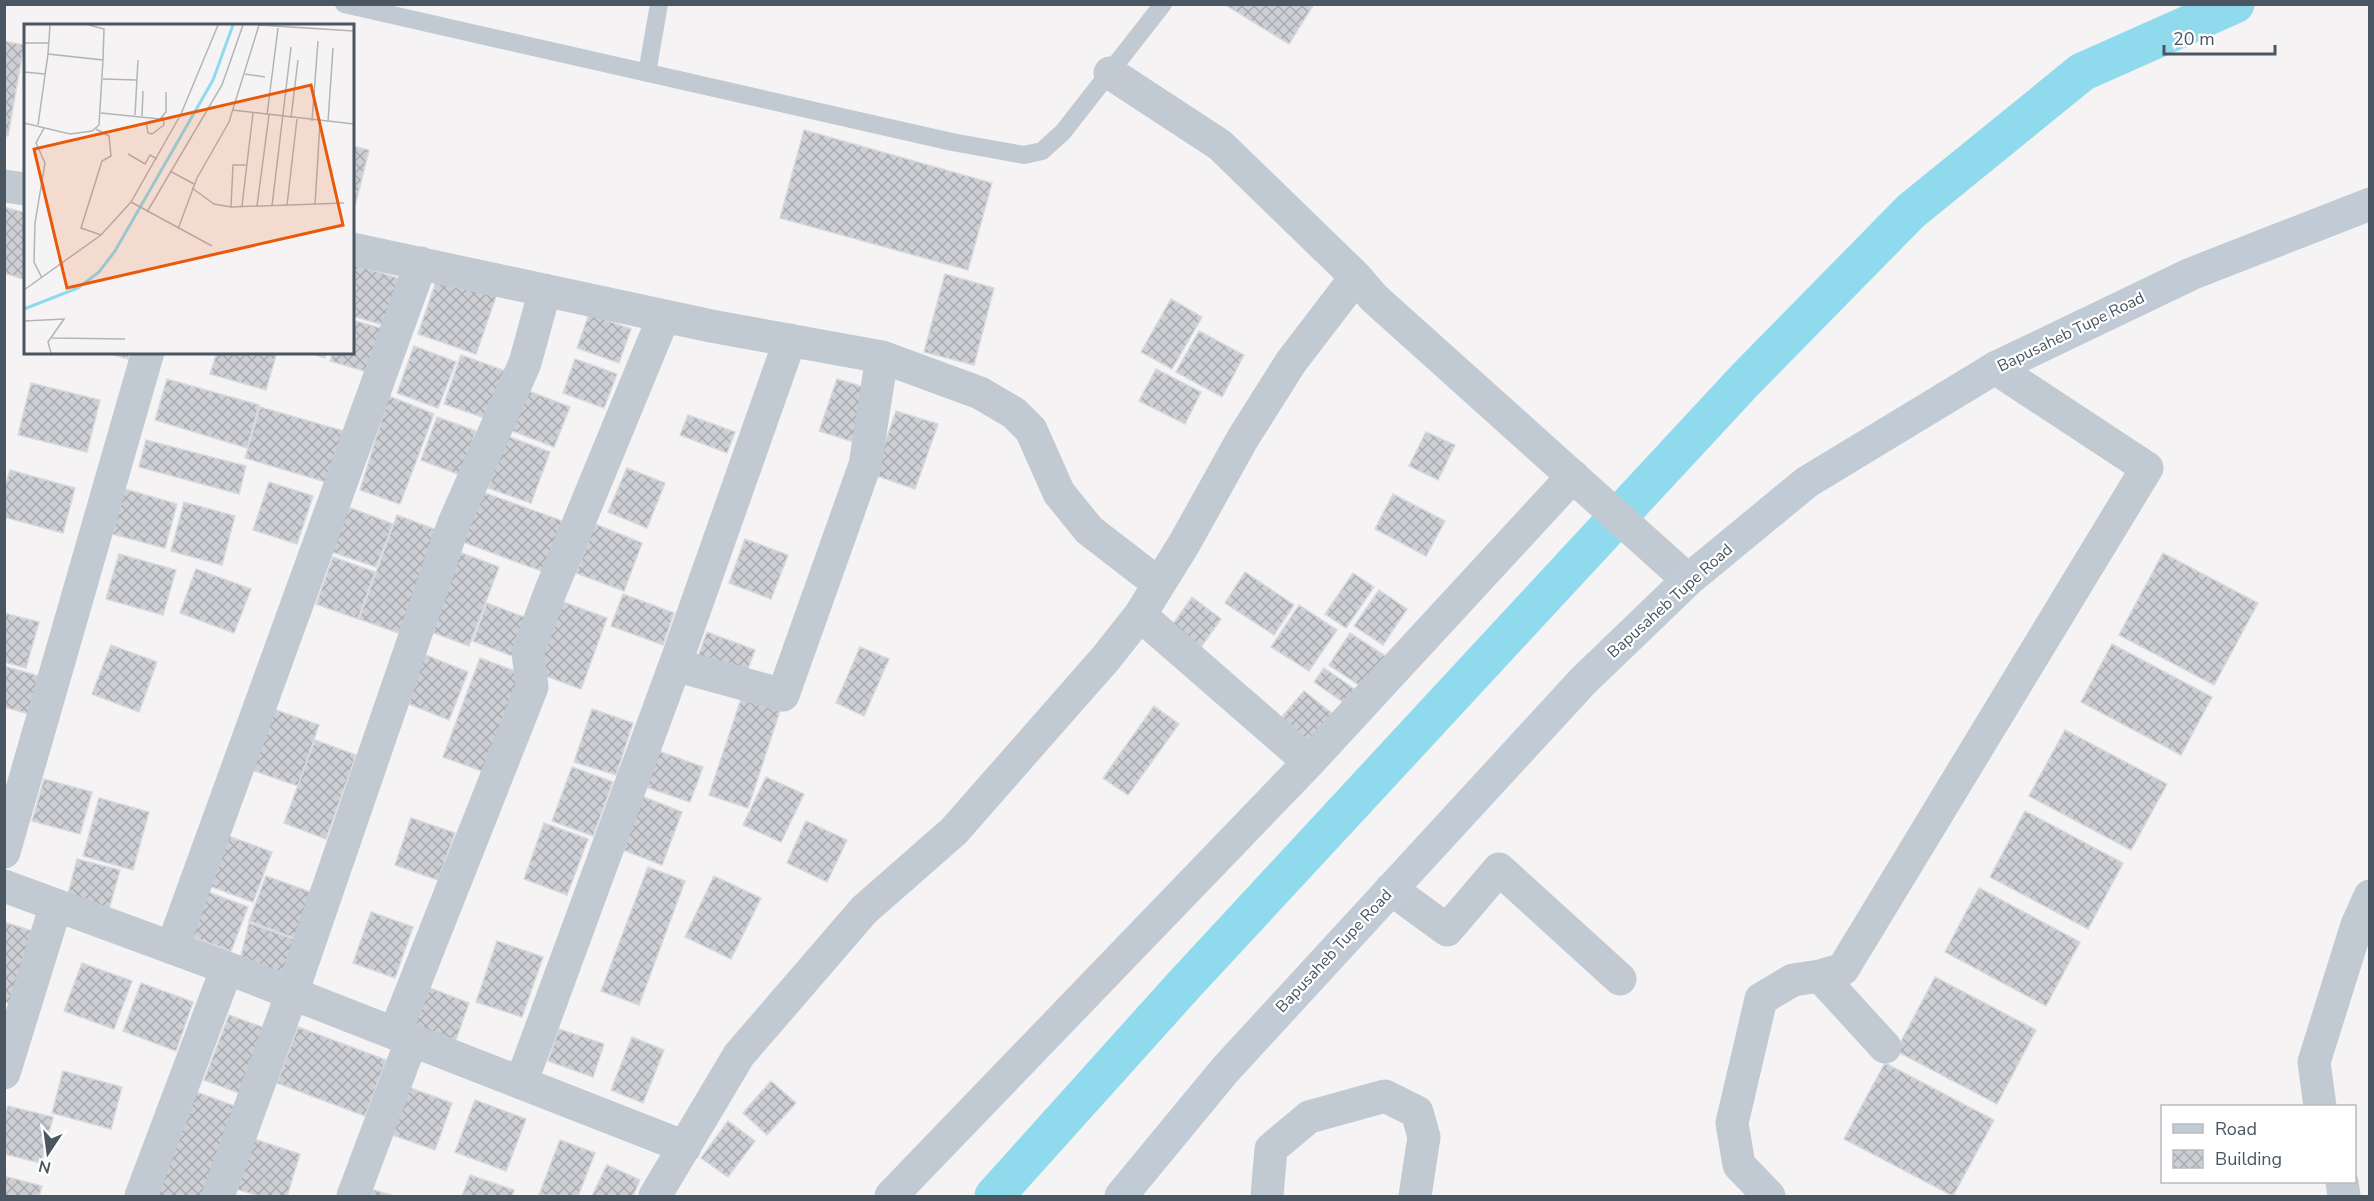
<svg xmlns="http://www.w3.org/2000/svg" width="2374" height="1201" viewBox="0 0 2374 1201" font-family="'Nunito Sans',sans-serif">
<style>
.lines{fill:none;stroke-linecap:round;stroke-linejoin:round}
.canal{stroke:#90daee;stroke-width:39}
.building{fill:url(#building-cross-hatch);stroke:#d7d9de;stroke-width:1.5}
.lane{stroke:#c1cad2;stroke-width:18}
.street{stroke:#c1cad2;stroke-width:33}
.secondary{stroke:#c1cbd6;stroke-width:33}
.labels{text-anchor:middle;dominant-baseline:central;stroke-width:4.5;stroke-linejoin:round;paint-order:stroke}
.street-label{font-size:16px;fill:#4a5661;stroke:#fff}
.inset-river{fill:none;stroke:#90daee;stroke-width:3}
.inset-road{fill:none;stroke:#b1b4b9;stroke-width:1.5}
.view{fill:#e8590c;fill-opacity:0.15;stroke:#e8590c;stroke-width:3}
.inset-edge{fill:none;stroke:#4a5661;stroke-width:3}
</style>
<defs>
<pattern id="building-cross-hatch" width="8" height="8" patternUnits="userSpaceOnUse" patternTransform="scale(1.5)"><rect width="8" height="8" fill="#cdcfd5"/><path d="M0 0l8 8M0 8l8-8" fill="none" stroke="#a8abb0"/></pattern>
</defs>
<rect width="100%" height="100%" fill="#f5f3f3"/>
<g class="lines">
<path class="canal" d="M994 1196 1183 986 1563 576 1745 380 1911 211 2082 72 2235 4"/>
</g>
<path class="building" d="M1224 4H1314L1289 44Z
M4 41 24 45 8 136 4 135Z
M804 130 992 183 968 270 780 218Z
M352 146 369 150 352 218Z
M4 207 26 213V280L4 273Z
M352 264 401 279 387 326 352 316Z
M440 270 498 291 476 354 418 334Z
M945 274 994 288 974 365 924 352Z
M1171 299 1202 317 1172 369 1141 352Z
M589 314 631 329 619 363 577 348Z
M352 320 384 329 371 373 330 361 333 352H352Z
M1199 331 1244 355 1222 397 1176 372Z
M414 346 456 362 438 408 397 393Z
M104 352H130L128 359Z
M217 352H277L266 390 210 374Z
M307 352H326L325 358Z
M461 355 508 372 491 420 444 404Z
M575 359 617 374 604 408 563 393Z
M1156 369 1201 392 1185 424 1139 401Z
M167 379 259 405 247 448 155 420Z
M837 379 874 390 857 443 819 431Z
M31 383 100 400 87 452 18 435Z
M526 390 570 407 554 447 510 430Z
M389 396 434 414 400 504 360 490Z
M260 407 344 431 329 483 245 458Z
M896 411 938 424 915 489 874 475Z
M688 415 735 432 727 453 680 435Z
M437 417 476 431 460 475 421 460Z
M1426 432 1455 445 1438 480 1409 466Z
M507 436 550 452 531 503 488 488Z
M146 440 246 466 239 494 139 467Z
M627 468 665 483 647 528 608 512Z
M10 470 75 488 63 533 4 517V491Z
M269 482 313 496 297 544 253 530Z
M125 489 177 504 165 548 112 534Z
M474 489 568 523 549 574 455 539Z
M1393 494 1445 521 1426 556 1375 529Z
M184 502 235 516 222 565 171 551Z
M348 507 393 524 376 567 332 552Z
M397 515 442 532 404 635 359 619Z
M595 524 642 543 624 591 576 573Z
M745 539 788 555 771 599 729 583Z
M451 549 499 567 469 646 421 628Z
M2163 553 2258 603 2214 685 2119 635Z
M119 554 176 570 163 615 106 599Z
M333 557 375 572 358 619 316 604Z
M196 569 251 589 234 633 180 613Z
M1245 572 1294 605 1274 635 1225 603Z
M1353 573 1374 587 1346 628 1325 614Z
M1379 590 1407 609 1383 645 1354 626Z
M623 594 674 613 663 645 611 626Z
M1192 597 1221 619 1199 650 1170 628Z
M561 601 607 618 581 689 535 672Z
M487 603 529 619 515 657 473 641Z
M1299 605 1337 630 1309 671 1271 647Z
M4 613 39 622 26 668 4 662Z
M707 632 755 650 743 682 695 664Z
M1350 633 1393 661 1371 693 1329 665Z
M2112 644 2212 697 2181 755 2081 702Z
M111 645 157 662 139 712 92 694Z
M860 647 889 659 864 716 836 703Z
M423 654 468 672 449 720 404 702Z
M480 658 526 675 490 774 443 757Z
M4 666 39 676 29 714 4 707Z
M1324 668 1363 695 1353 709 1314 682Z
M1304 691 1333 714 1310 743 1281 718Z
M741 699 780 711 748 808 709 795Z
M1154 706 1179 724 1128 795 1103 778Z
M273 709 319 725 298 786 252 770Z
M592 709 633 723 616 775 574 762Z
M2065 730 2167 784 2131 850 2029 796Z
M315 740 356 755 326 839 284 823Z
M653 749 703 767 690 802 640 785Z
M572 767 613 782 593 836 552 821Z
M766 777 804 794 781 842 743 825Z
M44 779 92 792 80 834 32 821Z
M639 795 682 812 662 865 618 848Z
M99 798 149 812 133 870 83 856Z
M2025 811 2123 863 2088 929 1990 877Z
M411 818 455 833 438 880 395 865Z
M806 821 847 840 827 882 787 863Z
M544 823 588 839 567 895 524 879Z
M223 834 272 852 253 902 204 884Z
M77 859 120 870 109 909 67 898Z
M648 867 685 881 639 1005 601 991Z
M266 876 319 895 302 941 249 921Z
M714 876 761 898 731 959 685 937Z
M1979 888 2080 942 2046 1006 1945 952Z
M203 890 248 907 231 951 187 935Z
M371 912 413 927 395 978 353 963Z
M4 922 36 932 13 1004 4 1002Z
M249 923 296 940 280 978 239 964Z
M497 941 543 957 522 1017 476 1002Z
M82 963 132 981 114 1029 64 1011Z
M1935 977 2036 1030 1997 1104 1896 1051Z
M141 983 193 1002 176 1051 123 1031Z
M425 986 469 1003 453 1048 408 1031Z
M229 1015 268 1029 244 1095 204 1080Z
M298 1027 386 1060 365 1116 277 1083Z
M559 1029 604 1044 593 1077 548 1061Z
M632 1037 664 1050 643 1103 611 1090Z
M1885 1063 1994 1120 1953 1196 1844 1139Z
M63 1071 122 1087 111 1129 52 1113Z
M771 1081 796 1103 767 1135 743 1113Z
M405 1086 452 1103 435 1150 387 1133Z
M191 1090 240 1108 206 1196H151Z
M475 1100 526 1119 506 1171 455 1152Z
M8 1106 53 1117 41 1163 4 1154V1119Z
M728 1121 755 1141 728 1177 701 1158Z
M248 1137 300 1154 287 1196H260L232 1188Z
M560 1140 595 1153 578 1196 539 1195Z
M607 1165 640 1180 633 1196H592Z
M470 1175 514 1190 512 1196H462Z
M4 1176 42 1186 39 1196H4Z
M361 1186 394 1196H357Z"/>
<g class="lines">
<path class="lane" d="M344 4 952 142 1024 155 1042 151 1063 132 1163 4
M647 73 659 4"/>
<path class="street" d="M1110 73 1220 145 1356 277 1374 298 1688 580
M4 186 26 189
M352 249 711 326 882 357 980 393 1014 413 1031 430 1059 493 1089 530 1159 584
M1140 615 1309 762
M675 665 783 695 865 465 882 357
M4 852 148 352
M4 886 227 968 685 1147
M1391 889 1447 930 1499 869 1620 979
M172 948 421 263
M1820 976 1885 1047
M395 1033 532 687 528 652 551 590 664 316
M4 1073 56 905
M521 1083 675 665 790 340
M2320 1106 2314 1062 2357 925 2370 896
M2342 1182 2344 1196
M141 1196 227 968
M218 1196 292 993 454 523 525 363 545 290
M353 1196 412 1039
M655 1196 739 1055 864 910 954 831 1106 658 1140 615 1184 544 1243 438 1291 362 1356 277
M891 1196 1309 762 1573 476
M1267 1196 1271 1149 1309 1117 1385 1096 1417 1112 1424 1137 1415 1196
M1769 1196 1739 1165 1732 1123 1761 999 1793 980 1820 976 1843 969 2147 468 1995 368"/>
<path class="secondary" d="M1121 1196 1225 1070 1583 681 1688 580 1807 482 1995 368 2191 274 2370 204"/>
</g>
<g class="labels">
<g class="street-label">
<text transform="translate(2071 332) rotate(-26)">Bapusaheb Tupe Road</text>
<text transform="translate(1670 601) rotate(-42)">Bapusaheb Tupe Road</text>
<text transform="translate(1334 951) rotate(-47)">Bapusaheb Tupe Road</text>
</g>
</g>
<g transform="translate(24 24)">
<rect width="330" height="330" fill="#f5f3f3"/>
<path class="inset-river" d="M0 285 54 264 75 248 91 227 189 56 209 1"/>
<path class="inset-road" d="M65 1 80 5 79 36M235 1 330 7M0 19H25M0 48 21 50M221 50 241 53M79 55 113 56M208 86 330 100M77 89 136 95 142 88V68M111 91 114 36M243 91 254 4M118 92 119 67M267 94 274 36M288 97 294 17M122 98 124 109 128 110 140 101 139 93M304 98 309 24M0 99 46 110 68 107 75 101 79 36 24 30 26 1M14 101 24 30M72 105 85 112 87 132 78 137 57 204 77 211M104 130 121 140 126 131 133 135M146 147 170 160M168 164 190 180 207 183 320 179M107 178 188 222M263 181 273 95M291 181 296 98M218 182 229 89M233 182 245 91M248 182 267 23M207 183 209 141H223M123 188 198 61 219 1M154 205 173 154 205 98 235 1M18 254 10 238 11 199 21 139 12 119 20 104M0 266 77 211 107 178 157 90 194 1M0 297 40 295 24 318 27 329M28 314 101 315"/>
<path class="view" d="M287 61 319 201 43 264 10 125Z"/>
<rect width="330" height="330" class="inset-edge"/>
</g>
<rect width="2374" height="1201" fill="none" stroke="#4a5661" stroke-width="12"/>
<rect x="2161" y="1105" width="195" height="78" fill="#ffffff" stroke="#b7bbc0" stroke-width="1.5"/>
<rect x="2173" y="1124" width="30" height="9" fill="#c1cbd6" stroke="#b7bbc0" stroke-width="1.5"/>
<text x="2215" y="1135" font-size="18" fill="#4a5661">Road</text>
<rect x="2173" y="1150" width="30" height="18" fill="url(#building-cross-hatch)" stroke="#b7bbc0" stroke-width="1.5"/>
<text x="2215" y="1165" font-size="18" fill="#4a5661">Building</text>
<g transform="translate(48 1153) rotate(193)" stroke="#ffffff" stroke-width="4.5" paint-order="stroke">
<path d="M0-4.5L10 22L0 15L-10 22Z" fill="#4a5661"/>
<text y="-9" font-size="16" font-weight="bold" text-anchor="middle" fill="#4a5661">N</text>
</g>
<path d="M2164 45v9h111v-9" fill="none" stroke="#4a5661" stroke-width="3"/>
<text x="2173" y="45" font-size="18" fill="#4a5661" stroke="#ffffff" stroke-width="4.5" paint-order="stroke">20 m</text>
</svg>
